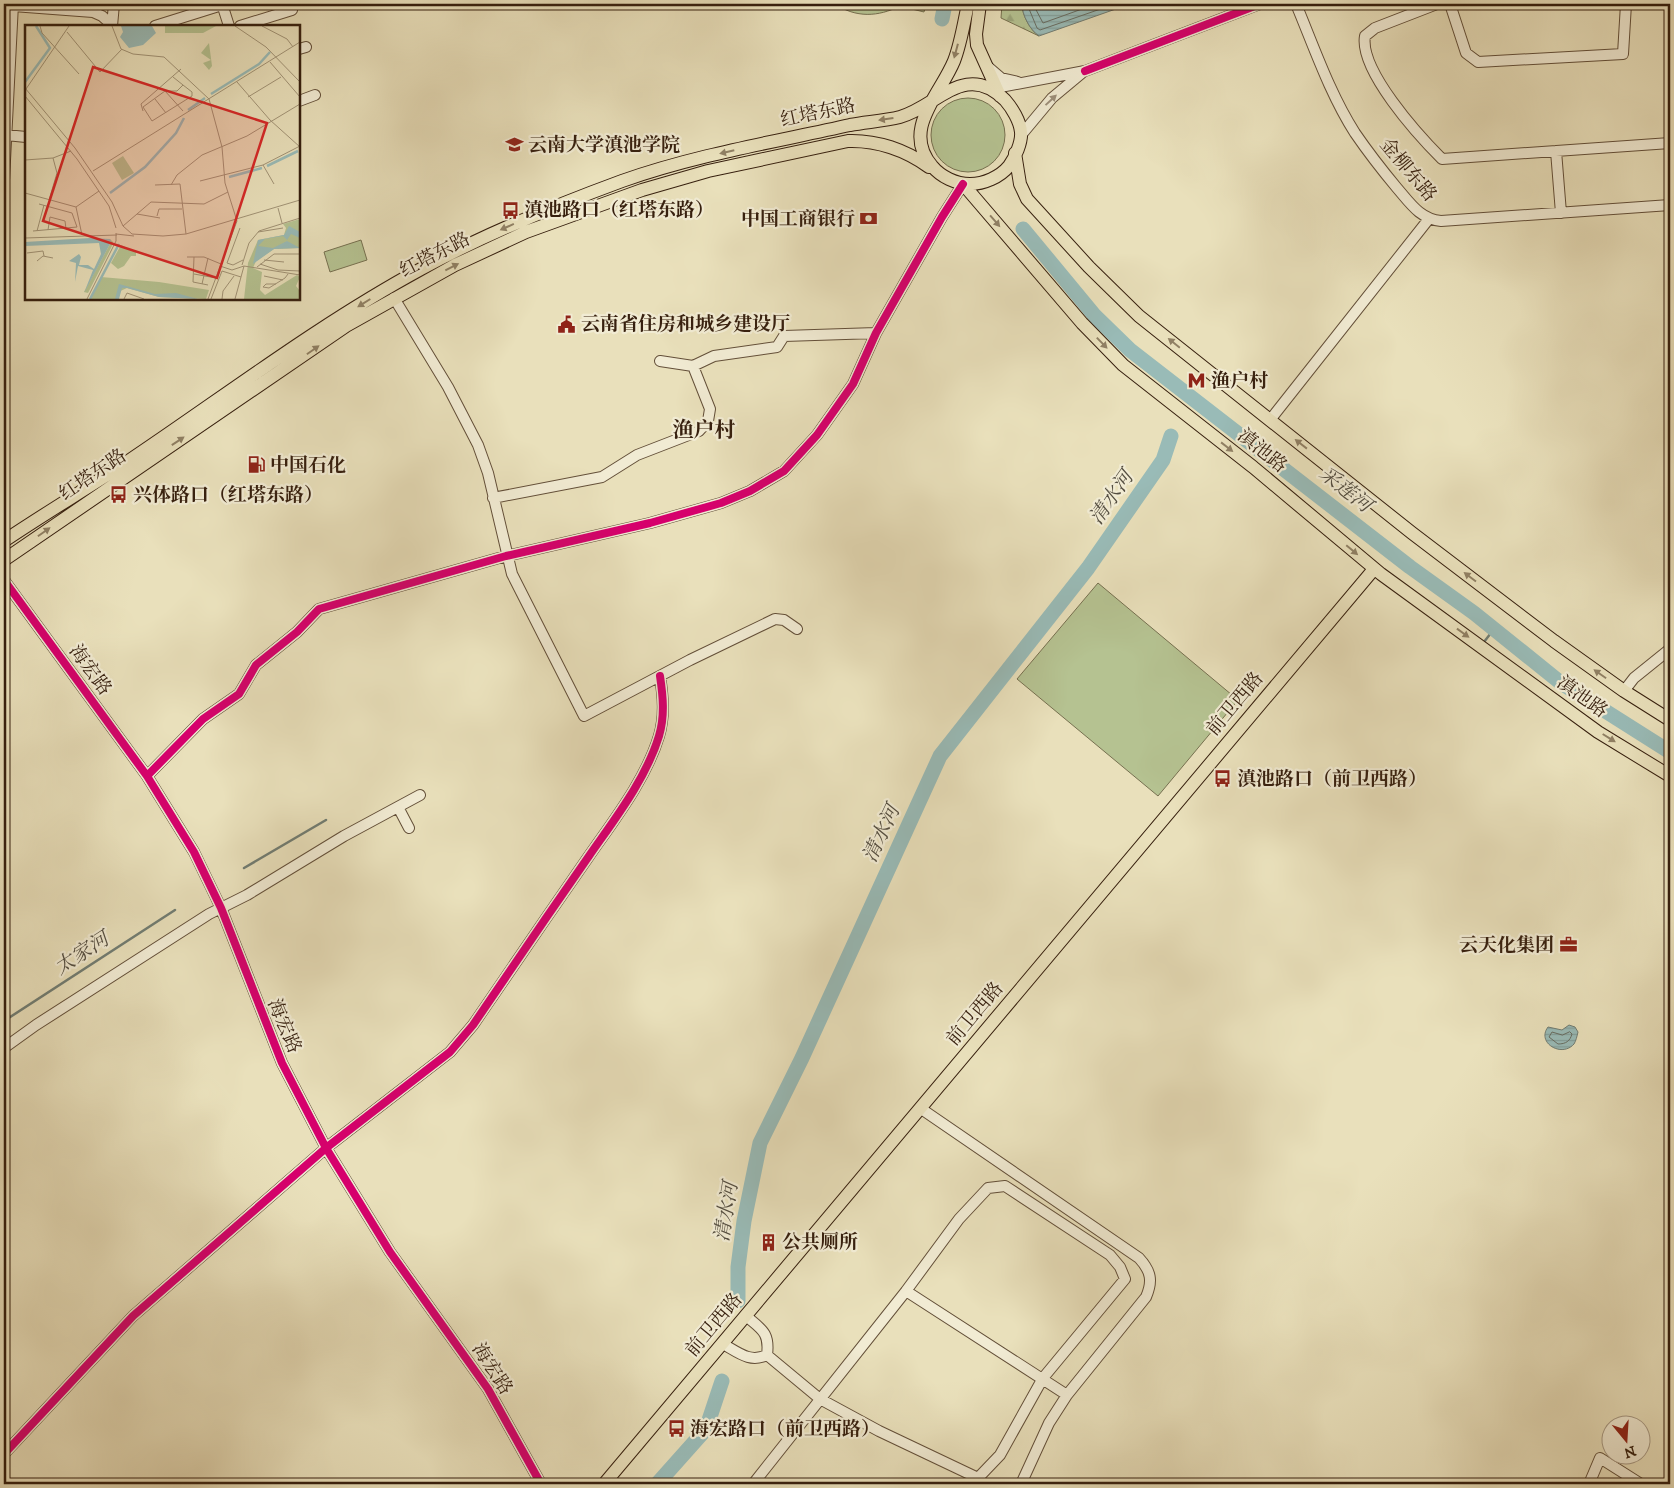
<svg xmlns="http://www.w3.org/2000/svg" width="1674" height="1488" viewBox="0 0 1674 1488" font-family="'IM FELL DW Pica','Noto Serif SC',serif">
<style>
.grass{fill:#b5c291;stroke:#767050}
.forest{fill:url(#forest-firs);stroke:#767050}
.water{fill:url(#water-rules);stroke:#717d73}
.lines{fill:none;stroke-linecap:round;stroke-linejoin:round}
.shore{stroke:#686d62;stroke-width:1}
.stream{stroke:#717d73;stroke-width:2.5}
.river{stroke:#99bbb7;stroke-width:15}
.minor-casing{stroke:#634f39;stroke-width:12}
.major-casing{stroke:#361f0e;stroke-width:14}
.minor{stroke:#f1ebd3;stroke-width:10}
.major{stroke:#e9e0bb;stroke-width:12}
.cycleway-casing{stroke:#f1ebd3;stroke-width:11}
.cycleway{stroke:#d6006c;stroke-width:8}
.oneway{fill:#908064}
.oneway2{fill:#9d8f7a}
.labels{text-anchor:middle;dominant-baseline:central;stroke-width:4.5;stroke-linejoin:round;paint-order:stroke}
.street-label{font-size:19px;fill:#361f0e;stroke:#f1ebd3}
.poi-label{font-size:19px;font-weight:bold;fill:#361f0e;stroke:#f1ebd3;text-anchor:start}
.water-label{font-size:20px;font-style:italic;fill:#544e41;stroke:#f1ebd3}
.quarter-label{font-size:21px;font-weight:bold;fill:#361f0e;stroke:#f1ebd3}
.inset-river{fill:none;stroke:#99bbb7;stroke-width:2.5}
.inset-road{fill:none;stroke:#a19376;stroke-width:1}
.view{fill:#d62828;fill-opacity:0.15;stroke:#d62828;stroke-width:2.5}
.inset-edge{fill:none;stroke:#361f0e;stroke-width:2.5}
</style>
<defs>
<pattern id="forest-firs" width="22" height="20" patternUnits="userSpaceOnUse" patternTransform="scale(1.25)"><rect width="22" height="20" fill="#b5c291"/><path d="M5 1l3.5 6h-7zM16 11l3.5 6h-7z" fill="#9ca67c"/></pattern>
<pattern id="water-rules" width="6" height="5" patternUnits="userSpaceOnUse" patternTransform="scale(1.25)"><rect width="6" height="5" fill="#99bbb7"/><path d="M0 2.5h6" fill="none" stroke="#84a09c"/></pattern>
</defs>
<rect width="100%" height="100%" fill="#e9e0bb"/>
<filter id="stains"><feTurbulence type="fractalNoise" baseFrequency=".004" numOctaves="4"/><feColorMatrix values="0 0 0 0 .2 0 0 0 0 .09 0 0 0 0 .02 0 0 0 .5 -.17"/></filter>
<radialGradient id="worn" r=".72"><stop offset=".6" stop-color="#630" stop-opacity="0"/><stop offset="1" stop-color="#630" stop-opacity=".3"/></radialGradient>
<path class="grass" d="M835 4H926L924 12 900 6C878 17 856 18 835 4Z
M931 135a37 37 0 1 1 74 0a37 37 0 1 1-74 0Z
M361 240 367 260 330 272 324 252Z
M1098 583 1238 700 1158 796 1017 679Z"/>
<path class="forest" d="M1002 4H1022C1022 15 1030 30 1039 36L1001 18Z"/>
<path class="water" d="M1022 4H1130L1039 36C1030 30 1022 15 1022 4Z
M1569 1025 1575 1027 1578 1032C1577 1036 1576 1041 1574 1044 1562 1058 1536 1043 1548 1027L1562 1030Z"/>
<g class="lines">
<path class="shore" d="M1027 4 1037 28 1040 30 1115 4
M1033 4 1043 23 1096 4
M1570 1032 1572 1034C1570 1041 1566 1044 1558 1044L1549 1037 1552 1032 1562 1035Z"/>
<path class="stream" d="M1484 642 1494 629
M244 868 326 820
M4 1021 175 910"/>
<path class="river" d="M942 19 945 4
M1023 229 1095 316 1130 350 1410 567 1474 613 1561 683 1670 752
M738 1301V1267L744 1221 760 1143 802 1058 940 756 1088 568 1163 460 1171 436
M657 1484 706 1429 722 1381"/>
<defs>
<path id="minor" d="M11 4 13 6 93 12 102 16 111 24
M222 4 229 26
M1296 4C1314 47 1330 94 1355 133 1368 152 1382 170 1397 188 1410 203 1420 219 1441 221L1670 205
M1437 4 1375 28 1365 36C1359 70 1418 135 1442 159L1670 143
M1450 4 1466 53 1478 62 1623 54 1626 4
M4 12V4
M112 26 114 4
M155 26 222 5
M240 26 292 10
M299 49 306 47
M987 66 1001 78 1018 82
M990 89 1085 71 1260 4
M299 101 315 95
M1022 134 1052 98 1082 73
M6 135 26 137
M1556 151 1561 213
M4 180 13 4
M394 298 448 387 478 445 488 473 512 574 584 716 690 660 775 619 784 620 797 629
M660 361 693 366 714 356 777 347 784 336 876 333
M1270 420 1428 220
M493 498 602 477 637 455 699 431 708 421 710 409 693 366
M4 580 147 776 194 852 221 908 282 1063 326 1148 390 1252 488 1389 541 1484
M1624 691 1634 678 1670 649
M147 776 203 719 239 694 256 665 297 632 319 609 506 556 650 523 721 503 750 491 784 471 817 435 853 384 876 333 942 217 963 184
M398 807 409 828
M4 1048 36 1025 209 914 247 895 344 836 420 795
M920 1108 1139 1258C1151 1271 1153 1281 1146 1297L1067 1395 1049 1423 1021 1484
M906 1291 1067 1395
M723 1344C739 1353 750 1363 767 1355 770 1332 761 1329 746 1316
M767 1355 820 1399 879 1431 978 1478
M4 1454 133 1316 326 1148 450 1052 473 1025C511 969 550 912 589 856 614 820 646 779 659 736 665 716 663 696 660 676
M753 1484 906 1291 959 1219 988 1188 1005 1186 1110 1255 1120 1267 1125 1279 1043 1378 1000 1455 978 1478 969 1484
M1589 1484 1600 1458 1641 1484"/>
<path id="major" d="M980 4 976 34 977 45 1000 96
M1015 153 1020 184 1027 199 1089 267 1139 316 1412 533 1554 641 1624 691 1670 720
M963 184 1082 323 1123 365 1253 467 1381 574 1598 732 1670 776
M4 541C44 514 86 489 127 462 224 397 318 325 421 269 485 234 554 206 622 181 695 155 774 142 850 125 866 122 884 121 900 117 937 107 965 60 1005 100 1012 108 1020 121 1021 132 1022 142 1015 158 1009 166 1000 177 984 184 970 184 956 184 941 177 932 166 901 130 940 95 954 61 961 43 964 22 968 4
M4 560 346 326 455 265 526 232 642 190 708 171 848 141C877 140 906 150 929 167
M604 1484 1374 569"/>
</defs>
<use href="#minor" class="minor-casing"/>
<use href="#major" class="major-casing"/>
<use href="#minor" class="minor"/>
<use href="#major" class="major"/>
<defs>
<path id="cycleway" d="M1085 71 1260 4
M4 580 147 776 194 852 221 908 282 1063 326 1148 390 1252 488 1389 541 1484
M147 776 203 719 239 694 256 665 297 632 319 609 506 556 650 523 721 503 750 491 784 471 817 435 853 384 876 333 942 217 963 184
M4 1454 133 1316 326 1148 450 1052 473 1025C511 969 550 912 589 856 614 820 646 779 659 736 665 716 663 696 660 676"/>
</defs>
<use href="#cycleway" class="cycleway-casing"/>
<use href="#cycleway" class="cycleway"/>
</g>
<defs><path id="oneway-solid" d="M-6-.8H1V-3.2L6.5 0L1 3.2V.8H-6Z" transform="scale(1.25)"/></defs>
<g class="oneway">
<use href="#oneway-solid" transform="translate(956 51) rotate(105)"/>
<use href="#oneway-solid" transform="translate(886 119) rotate(172)"/>
<use href="#oneway-solid" transform="translate(727 152) rotate(167)"/>
<use href="#oneway-solid" transform="translate(995 221) rotate(49)"/>
<use href="#oneway-solid" transform="translate(507 227) rotate(156)"/>
<use href="#oneway-solid" transform="translate(452 267) rotate(-27)"/>
<use href="#oneway-solid" transform="translate(364 303) rotate(148)"/>
<use href="#oneway-solid" transform="translate(1102 343) rotate(46)"/>
<use href="#oneway-solid" transform="translate(1174 343) rotate(-141)"/>
<use href="#oneway-solid" transform="translate(313 350) rotate(-35)"/>
<use href="#oneway-solid" transform="translate(178 441) rotate(-34)"/>
<use href="#oneway-solid" transform="translate(1301 444) rotate(-142)"/>
<use href="#oneway-solid" transform="translate(1227 447) rotate(38)"/>
<use href="#oneway-solid" transform="translate(44 532) rotate(-35)"/>
<use href="#oneway-solid" transform="translate(1352 550) rotate(40)"/>
<use href="#oneway-solid" transform="translate(1470 577) rotate(-143)"/>
<use href="#oneway-solid" transform="translate(1463 633) rotate(36)"/>
<use href="#oneway-solid" transform="translate(1600 674) rotate(-145)"/>
<use href="#oneway-solid" transform="translate(1609 738) rotate(32)"/>
</g>
<use class="oneway2" href="#oneway-solid" transform="translate(1051 100) rotate(-43)"/>
<defs>
<symbol id="university-bare" viewBox="-9 -9 18 18"><path d="M0-5L7-2L0 1L-7-2ZM-4 1L0 2.5L4 1V4Q0 6-4 4Z" fill="#8f2418" stroke="#f1ebd3" stroke-width="2.5" paint-order="stroke"/></symbol>
<symbol id="bus-bare" viewBox="-9 -9 18 18"><path d="M-5-6H5V4H4V6H2V4H-2V6H-4V4H-5ZM-3.5-4V0h7V-4ZM-3.5 1.2v1.5H-2V1.2ZM2 1.2v1.5H3.5V1.2Z" fill="#8f2418" stroke="#f1ebd3" stroke-width="2.5" paint-order="stroke"/></symbol>
<symbol id="bank-bare" viewBox="-9 -9 18 18"><path d="M-6-4H6V4H-6ZM0-2.3a2.3 2.3 0 1 0 0 4.6a2.3 2.3 0 1 0 0-4.6Z" fill="#8f2418" stroke="#f1ebd3" stroke-width="2.5" paint-order="stroke"/></symbol>
<symbol id="civic-bare" viewBox="-9 -9 18 18"><path d="M-.6-6.5H3V-4.5H.6V-3L4-1V1h2V6H-6V1h2V-1L-.6-3ZM-1.2 2.5V6h2.4V2.5Z" fill="#8f2418" stroke="#f1ebd3" stroke-width="2.5" paint-order="stroke"/></symbol>
<symbol id="metro-bare" viewBox="-9 -9 18 18"><path d="M-5.5 5V-5H-3L0 0L3-5H5.5V5H3V-.5L0 4L-3-.5V5Z" fill="#8f2418" stroke="#f1ebd3" stroke-width="2.5" paint-order="stroke"/></symbol>
<symbol id="fuel-bare" viewBox="-9 -9 18 18"><path d="M-5.5-6h7V0h2V4h1.3V-2.5L3-4.5l.8-.8L6-3V5H2.5V1h-1V6h-7ZM-4.2-4.7v3.2H.2V-4.7Z" fill="#8f2418" stroke="#f1ebd3" stroke-width="2.5" paint-order="stroke"/></symbol>
<symbol id="office-bare" viewBox="-9 -9 18 18"><path d="M-6-3h4V-5.5h4V-3h4V5H-6ZM-1-4.5V-3h2v-1.5ZM-6 0V1H6V0Z" fill="#8f2418" stroke="#f1ebd3" stroke-width="2.5" paint-order="stroke"/></symbol>
<symbol id="building-bare" viewBox="-9 -9 18 18"><path d="M-4-6H4V6H1V3H-1V6H-4ZM-2.5-4.3h1.7v1.8h-1.7ZM.8-4.3h1.7v1.8H.8ZM-2.5-1h1.7V.8h-1.7ZM.8-1h1.7V.8H.8Z" fill="#8f2418" stroke="#f1ebd3" stroke-width="2.5" paint-order="stroke"/></symbol>
</defs>
<g fill-rule="evenodd">
<use href="#university-bare" x="502" y="132" width="25" height="25"/>
<use href="#bus-bare" x="498" y="198" width="25" height="25"/>
<use href="#bank-bare" x="856" y="206" width="25" height="25"/>
<use href="#civic-bare" x="554" y="312" width="25" height="25"/>
<use href="#metro-bare" x="1184" y="368" width="25" height="25"/>
<use href="#fuel-bare" x="244" y="452" width="25" height="25"/>
<use href="#bus-bare" x="106" y="482" width="25" height="25"/>
<use href="#bus-bare" x="1210" y="766" width="25" height="25"/>
<use href="#office-bare" x="1556" y="932" width="25" height="25"/>
<use href="#building-bare" x="756" y="1230" width="25" height="25"/>
<use href="#bus-bare" x="664" y="1416" width="25" height="25"/>
</g>
<g class="labels">
<g class="street-label">
<text transform="translate(818 113) rotate(-12)">红塔东路</text>
<text transform="translate(1408 170) rotate(50)">金柳东路</text>
<text transform="translate(435 255) rotate(-27)">红塔东路</text>
<text transform="translate(1262 451) rotate(39)">滇池路</text>
<text transform="translate(93 475) rotate(-34)">红塔东路</text>
<text transform="translate(90 670) rotate(54)">海宏路</text>
<text transform="translate(1582 697) rotate(36)">滇池路</text>
<text transform="translate(1235 704) rotate(-50)">前卫西路</text>
<text transform="translate(975 1014) rotate(-50)">前卫西路</text>
<text transform="translate(284 1026) rotate(67)">海宏路</text>
<text transform="translate(714 1325) rotate(-50)">前卫西路</text>
<text transform="translate(492 1369) rotate(57)">海宏路</text>
</g>
<g class="poi-label">
<text x="528" y="145">云南大学滇池学院</text>
<text x="524" y="210">滇池路口（红塔东路）</text>
<text x="855" y="219" text-anchor="end">中国工商银行</text>
<text x="581" y="324">云南省住房和城乡建设厅</text>
<text x="1211" y="381">渔户村</text>
<text x="270" y="465">中国石化</text>
<text x="133" y="495">兴体路口（红塔东路）</text>
<text x="1237" y="779">滇池路口（前卫西路）</text>
<text x="1554" y="945" text-anchor="end">云天化集团</text>
<text x="782" y="1242">公共厕所</text>
<text x="690" y="1429">海宏路口（前卫西路）</text>
</g>
<g class="water-label">
<text transform="translate(1345 490) rotate(38)">采莲河</text>
<text transform="translate(1112 498) rotate(-55)">清水河</text>
<text transform="translate(882 834) rotate(-65)">清水河</text>
<text transform="translate(82 954) rotate(-33)">太家河</text>
<text transform="translate(727 1212) rotate(-81)">清水河</text>
</g>
<g class="quarter-label">
<text x="704" y="431">渔户村</text>
</g>
</g>
<g transform="translate(25 25)">
<rect width="275" height="275" fill="#e9e0bb"/>
<path d="M184 18 187 41 184 45 178 38 186 35 176 28ZM98 131 109 148 97 155 87 138ZM275 194V223L249 224 231 236 228 243 237 247 235 265 240 270 272 250 275 252 271 261 275 266V274H219L223 238 233 215 259 210 261 203 258 199ZM96 220 111 227V231H106L99 241 93 244 86 238ZM76 252 134 257 184 265 181 274 134 272 102 263 93 267 94 274H65Z" fill="#b5c291"/>
<path d="M85 214 88 217 87 221 63 268 59 267 85 219Z" fill="#b5c291"/>
<path d="M140 1H191L178 8H140Z" fill="#b5c291"/>
<path d="M96 1H127L131 8 118 20 104 23 95 12 98 7ZM264 201 275 207V213L266 209 262 215 258 211 240 214 233 221 248 223 262 216 275 223 249 224 228 239 233 215 259 210ZM65 213 85 214 86 217 59 268 68 245 53 241 50 257 51 238 44 236 54 229 56 232 54 240H63L69 244 76 229 74 218 0 221V217ZM94 259 130 269 151 268 173 274 134 272 102 263H97L94 274H90Z" fill="#99bbb7"/>
<path class="inset-river" d="M0 57 25 23 11 1M186 69 234 39 245 27M163 85 180 73M242 141 273 126M204 152 237 143M85 168 120 142 151 108 159 93M65 274 94 219"/>
<path class="inset-road" d="M15 1 17 8 54 49M87 1 96 24 108 29 139 32 184 74M210 1 241 22 275 57M237 1 262 14 268 22M42 7 75 47 97 24M245 37 275 72M148 52 158 60 167 67V71L127 96 118 82 140 66H152L158 60M212 57 245 95 275 122M0 63 50 123 87 177 98 201 107 209 138 211 161 209 275 175M1 64 44 1M140 66 158 86M0 71 52 134 84 181 91 203M223 72 256 52M130 74 141 88M118 86 116 79 156 44M0 135 28 133 46 126M238 140 249 159M68 146 275 17M175 156 238 140 275 121M130 160 155 159 161 209M146 160 152 150 177 130 222 111 275 79M0 168 51 182 57 210M24 175 32 148 28 133M51 182 74 166M253 183 257 198M112 189 135 193M132 191 134 184H157M98 201 126 177 179 179 203 167M215 203 202 238 208 240 218 235M23 205 25 192 40 196 41 204M8 206 52 202 47 188 14 179M12 206 19 180M233 207 258 203M91 209 109 211M0 213 92 210M2 228 18 226 19 231M162 232H179L196 239M169 232 168 257 183 260M239 235 259 237M12 236 18 231 28 233M235 239 253 245 275 246M217 240 224 218 234 206 275 193M195 241 207 245 219 241 210 274M219 241 275 250M232 242 249 229H275M169 249 191 253M239 251 258 255M177 259 183 233M251 259H241L238 262 244 263 260 253 263 249M62 274 91 216V208M99 274 102 268 119 274M183 274 212 196 200 158 197 122 184 74M186 274 197 246 216 252M197 274 198 266 209 251"/>
<path class="view" d="M68 42 242 98 192 253 18 196Z"/>
<rect width="275" height="275" class="inset-edge"/>
</g>
<rect width="1674" height="1488" fill="none" stroke="#e9e0bb" stroke-width="20"/>
<rect x="5" y="5" width="1664" height="1478" fill="none" stroke="#361f0e" stroke-width="2.5"/>
<rect x="10" y="10" width="1654" height="1468" fill="none" stroke="#361f0e"/>
<g transform="translate(1626 1440) rotate(162)"><circle r="24" fill="#f1ebd3" stroke="#a69984"/>
<path d="M0-4L9 19L0 12L-9 19Z" fill="#8f2418"/>
<text y="-8" font-size="14" font-weight="bold" text-anchor="middle" fill="#361f0e">N</text>
</g>
<rect width="100%" height="100%" filter="url(#stains)"/>
<rect width="100%" height="100%" fill="url(#worn)"/>
</svg>
